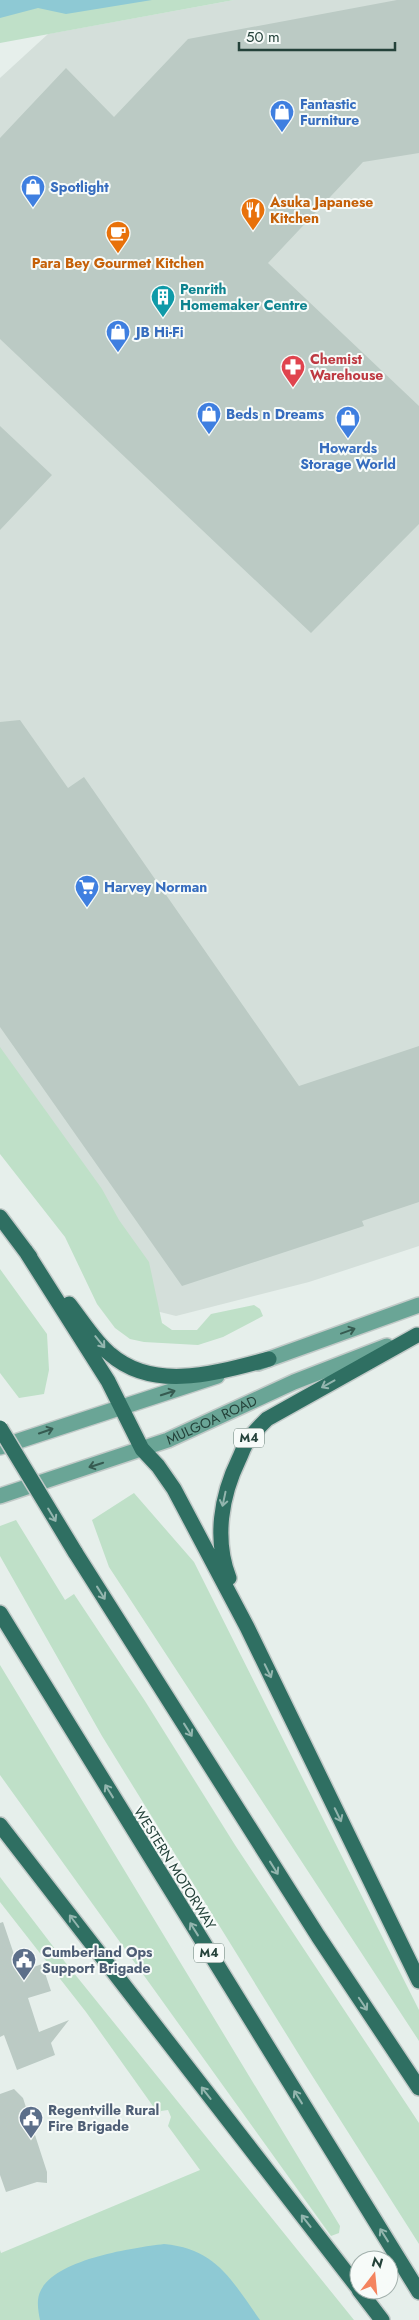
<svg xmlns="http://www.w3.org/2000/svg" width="419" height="2320" viewBox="0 0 419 2320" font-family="Jost,sans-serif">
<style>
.built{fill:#d4dfda}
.green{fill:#bfe0c8}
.water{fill:#8ec9d4}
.building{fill:#bbcac4}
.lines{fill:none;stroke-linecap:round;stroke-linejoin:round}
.major-casing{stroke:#c2cac8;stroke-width:18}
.highway-casing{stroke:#c2cac8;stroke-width:18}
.major{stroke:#6aa596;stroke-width:15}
.highway{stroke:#2f6f62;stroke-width:15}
.highway-bridge-casing{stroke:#c2cac8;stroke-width:18;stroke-linecap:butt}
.highway-bridge{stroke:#2f6f62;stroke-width:15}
.oneway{stroke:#365b51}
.oneway2{stroke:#93b5ae}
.labels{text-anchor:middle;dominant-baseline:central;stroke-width:4;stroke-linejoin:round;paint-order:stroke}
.shield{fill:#f7fbf9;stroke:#637a73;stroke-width:1}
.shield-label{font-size:12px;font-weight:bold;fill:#24423a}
.shop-label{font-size:14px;font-weight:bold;fill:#366cbe;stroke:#f7fbf9;text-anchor:start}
.food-label{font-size:14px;font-weight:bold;fill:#c56008;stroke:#f7fbf9;text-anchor:start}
.culture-label{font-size:14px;font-weight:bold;fill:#0d838f;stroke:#f7fbf9;text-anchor:start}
.health-label{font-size:14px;font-weight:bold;fill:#be3a42;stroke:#f7fbf9;text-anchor:start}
.street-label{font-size:14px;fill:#24423a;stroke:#f7fbf9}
.service-label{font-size:14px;font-weight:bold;fill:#4e5e75;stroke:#f7fbf9;text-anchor:start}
</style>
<rect width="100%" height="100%" fill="#e6efeb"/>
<path class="built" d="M234 0H419V1246L309 1282 176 1316 140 1307 0 1103V78L48 34Z"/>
<path class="green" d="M0 0H234L0 43Z
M0 1047 102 1189 119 1220 149 1262 162 1323 172 1330H197L211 1314 254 1305 260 1309 263 1316 223 1337 198 1345 144 1342 130 1339 115 1328 97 1304 65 1237 0 1154Z
M0 1269 47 1334 49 1370 44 1394 19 1398 0 1373Z
M134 1493 194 1562 419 2010V2041L109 1567 92 1520Z
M16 1520 65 1600 74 1594 145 1701 235 1845 419 2123V2244L306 2066 102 1736 0 1556V1526Z
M0 1665 340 2226 339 2233 331 2236 0 1775Z
M0 1877 65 1962 354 2320H0V2250L1 2253 200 2170 168 2126 171 2117 168 2110 161 2111 160 2116 86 2012 0 1902Z"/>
<path class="water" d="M0 0H152L66 14 38 8 0 18Z
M164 2244C217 2249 232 2281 260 2320H40C38 2310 36 2299 41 2290 57 2259 132 2248 164 2244Z"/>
<path class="building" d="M397 0H419V153L363 162 268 263 419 406V524L311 633 0 339V138L66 68 114 117 188 39Z
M0 426 52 475 0 530Z
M20 720 68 788 84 777 299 1086 419 1046V1202L362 1221 364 1226 182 1286 0 1027V722Z
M3 1922 20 1972 42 1964 51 1991 28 1998 39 2032 69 2020 51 2043 55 2055 17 2070 4 2035 0 2037V1923Z
M14 2089 23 2098 47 2172V2183L37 2182 6 2192 0 2175V2094Z"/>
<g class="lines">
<defs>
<g id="major">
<path d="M258 1363 419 1305"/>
<path d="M0 1447 217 1376"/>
<path id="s1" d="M0 1496 168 1440 294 1382 387 1346"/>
</g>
<path id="highway" d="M0 1217 30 1257
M25 1250 108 1381 142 1449 158 1466 174 1489 247 1627 419 1981
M69 1304C81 1319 95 1342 110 1354 155 1393 219 1372 269 1359
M75 1552 318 1936 419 2088
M229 1578C214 1539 221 1496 239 1459 242 1453 244 1445 249 1439 254 1432 261 1425 267 1419L417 1335
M0 1613 419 2292
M0 1825 359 2289
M359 2290 382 2320"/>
</defs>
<use href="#major" class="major-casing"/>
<use href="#highway" class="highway-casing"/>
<use href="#major" class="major"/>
<use href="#highway" class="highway"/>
<defs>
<path id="highway-bridge" d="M0 1428 75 1552"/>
</defs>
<use href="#highway-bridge" class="highway-bridge-casing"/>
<use href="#highway-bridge" class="highway-bridge"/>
</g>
<defs><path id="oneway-shaft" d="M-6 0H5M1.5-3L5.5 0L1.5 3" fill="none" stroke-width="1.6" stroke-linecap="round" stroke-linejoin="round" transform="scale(1.25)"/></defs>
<g class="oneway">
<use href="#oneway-shaft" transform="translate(348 1331) rotate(-20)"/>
<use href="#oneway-shaft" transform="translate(168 1393) rotate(-18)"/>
<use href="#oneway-shaft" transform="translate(46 1431) rotate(-19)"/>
<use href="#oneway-shaft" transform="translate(96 1465) rotate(162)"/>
</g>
<g class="oneway2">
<use href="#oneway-shaft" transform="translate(100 1342) rotate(51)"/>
<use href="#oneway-shaft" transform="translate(328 1384) rotate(151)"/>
<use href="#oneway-shaft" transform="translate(224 1499) rotate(102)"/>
<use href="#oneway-shaft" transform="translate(52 1515) rotate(59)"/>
<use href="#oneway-shaft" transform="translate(101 1593) rotate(58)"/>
<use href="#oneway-shaft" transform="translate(268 1671) rotate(64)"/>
<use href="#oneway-shaft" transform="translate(188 1730) rotate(58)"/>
<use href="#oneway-shaft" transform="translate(109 1791) rotate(-122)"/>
<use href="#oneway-shaft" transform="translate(338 1815) rotate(64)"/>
<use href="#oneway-shaft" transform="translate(274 1868) rotate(58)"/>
<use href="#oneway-shaft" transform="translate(74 1921) rotate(-127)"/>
<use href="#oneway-shaft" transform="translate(194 1929) rotate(-122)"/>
<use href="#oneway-shaft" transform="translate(363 2004) rotate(56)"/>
<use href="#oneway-shaft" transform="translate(206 2093) rotate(-128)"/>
<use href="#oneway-shaft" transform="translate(298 2097) rotate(-122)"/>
<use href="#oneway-shaft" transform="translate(306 2221) rotate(-128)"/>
<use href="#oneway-shaft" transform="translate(384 2235) rotate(-122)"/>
</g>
<defs>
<symbol id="shop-pin" viewBox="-11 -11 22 30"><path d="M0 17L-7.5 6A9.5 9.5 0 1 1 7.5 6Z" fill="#3f7fe0" stroke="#f7fbf9"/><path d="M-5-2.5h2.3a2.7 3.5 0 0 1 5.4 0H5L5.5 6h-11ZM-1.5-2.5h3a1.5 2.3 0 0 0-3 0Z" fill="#fff"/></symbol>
<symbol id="restaurant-pin" viewBox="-11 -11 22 30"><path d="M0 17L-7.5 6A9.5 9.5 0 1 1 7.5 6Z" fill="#e8710a" stroke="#f7fbf9"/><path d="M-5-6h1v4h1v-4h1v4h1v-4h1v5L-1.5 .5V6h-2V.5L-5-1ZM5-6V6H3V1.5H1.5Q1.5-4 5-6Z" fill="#fff"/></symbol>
<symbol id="cafe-pin" viewBox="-11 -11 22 30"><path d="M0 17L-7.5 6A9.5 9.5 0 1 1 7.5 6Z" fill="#e8710a" stroke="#f7fbf9"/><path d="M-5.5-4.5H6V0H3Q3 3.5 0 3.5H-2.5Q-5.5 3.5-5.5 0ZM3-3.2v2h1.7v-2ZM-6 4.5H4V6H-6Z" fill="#fff"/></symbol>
<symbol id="building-pin" viewBox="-11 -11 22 30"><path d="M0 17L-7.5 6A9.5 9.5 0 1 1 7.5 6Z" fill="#0f9aa8" stroke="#f7fbf9"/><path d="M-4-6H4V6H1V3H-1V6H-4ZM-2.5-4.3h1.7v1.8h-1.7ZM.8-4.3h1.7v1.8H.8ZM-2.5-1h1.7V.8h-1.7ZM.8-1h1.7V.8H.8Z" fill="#fff"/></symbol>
<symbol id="pharmacy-pin" viewBox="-11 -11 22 30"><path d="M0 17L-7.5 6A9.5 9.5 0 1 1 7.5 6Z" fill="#e0444e" stroke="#f7fbf9"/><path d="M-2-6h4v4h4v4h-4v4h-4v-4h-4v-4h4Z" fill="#fff"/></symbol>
<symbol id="supermarket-pin" viewBox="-11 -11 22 30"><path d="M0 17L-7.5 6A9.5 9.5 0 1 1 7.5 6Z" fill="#3f7fe0" stroke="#f7fbf9"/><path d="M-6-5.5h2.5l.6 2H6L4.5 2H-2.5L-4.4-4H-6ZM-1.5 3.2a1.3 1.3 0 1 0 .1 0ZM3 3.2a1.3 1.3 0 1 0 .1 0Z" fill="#fff"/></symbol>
<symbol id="civic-pin" viewBox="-11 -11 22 30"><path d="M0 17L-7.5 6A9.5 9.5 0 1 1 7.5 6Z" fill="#5c6f8a" stroke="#f7fbf9"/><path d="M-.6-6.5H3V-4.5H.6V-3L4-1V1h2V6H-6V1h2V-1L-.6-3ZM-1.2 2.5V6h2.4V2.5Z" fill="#fff"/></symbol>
</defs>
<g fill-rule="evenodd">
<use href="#shop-pin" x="268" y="98" width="28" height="38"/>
<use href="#shop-pin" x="19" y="173" width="28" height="38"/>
<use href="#restaurant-pin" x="239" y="196" width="28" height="38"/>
<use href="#cafe-pin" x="104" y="219" width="28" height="38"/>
<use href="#building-pin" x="149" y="283" width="28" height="38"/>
<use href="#shop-pin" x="104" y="318" width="28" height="38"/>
<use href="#pharmacy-pin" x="279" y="353" width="28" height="38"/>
<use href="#shop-pin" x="195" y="400" width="28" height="38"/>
<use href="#shop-pin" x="334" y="404" width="28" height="38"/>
<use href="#supermarket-pin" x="73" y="873" width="28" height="38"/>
<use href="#civic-pin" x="10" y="1946" width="28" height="38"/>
<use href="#civic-pin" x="17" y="2104" width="28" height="38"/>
</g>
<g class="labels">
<g class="shield">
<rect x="234" y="1428.5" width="30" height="19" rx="4"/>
<rect x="194" y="1943.5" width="30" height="19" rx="4"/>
</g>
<g class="shield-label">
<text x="249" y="1438">M4</text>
<text x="209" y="1953">M4</text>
</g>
<g class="shop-label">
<text x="300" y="104">Fantastic<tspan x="300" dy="16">Furniture</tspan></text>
<text x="50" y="187">Spotlight</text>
<text x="136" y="332">JB Hi-Fi</text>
<text x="226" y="414">Beds n Dreams</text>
<text x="348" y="448" text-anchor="middle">Howards<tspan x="348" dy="16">Storage World</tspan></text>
<text x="104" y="887">Harvey Norman</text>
</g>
<g class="food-label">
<text x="270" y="202">Asuka Japanese<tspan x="270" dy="16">Kitchen</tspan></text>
<text x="118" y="263" text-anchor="middle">Para Bey Gourmet Kitchen</text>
</g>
<g class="culture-label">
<text x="180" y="289">Penrith<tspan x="180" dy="16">Homemaker Centre</tspan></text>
</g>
<g class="health-label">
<text x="310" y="359">Chemist<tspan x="310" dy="16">Warehouse</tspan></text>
</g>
<g class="street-label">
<text stroke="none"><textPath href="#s1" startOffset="225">MULGOA ROAD</textPath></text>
<text transform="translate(175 1868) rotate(58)">WESTERN MOTORWAY</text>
</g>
<g class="service-label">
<text x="42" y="1952">Cumberland Ops<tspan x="42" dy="16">Support Brigade</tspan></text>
<text x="48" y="2110">Regentville Rural<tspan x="48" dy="16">Fire Brigade</tspan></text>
</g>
</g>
<g transform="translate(374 2275) rotate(16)"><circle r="24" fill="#f7fbf9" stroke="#a3b1ad"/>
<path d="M0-4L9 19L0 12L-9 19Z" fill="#f4845f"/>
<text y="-8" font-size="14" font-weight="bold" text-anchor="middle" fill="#24423a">N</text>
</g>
<path d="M239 42v8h156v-8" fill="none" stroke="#24423a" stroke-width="2.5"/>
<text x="246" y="42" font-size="15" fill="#24423a" stroke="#f7fbf9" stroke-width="4" paint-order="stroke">50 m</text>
</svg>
